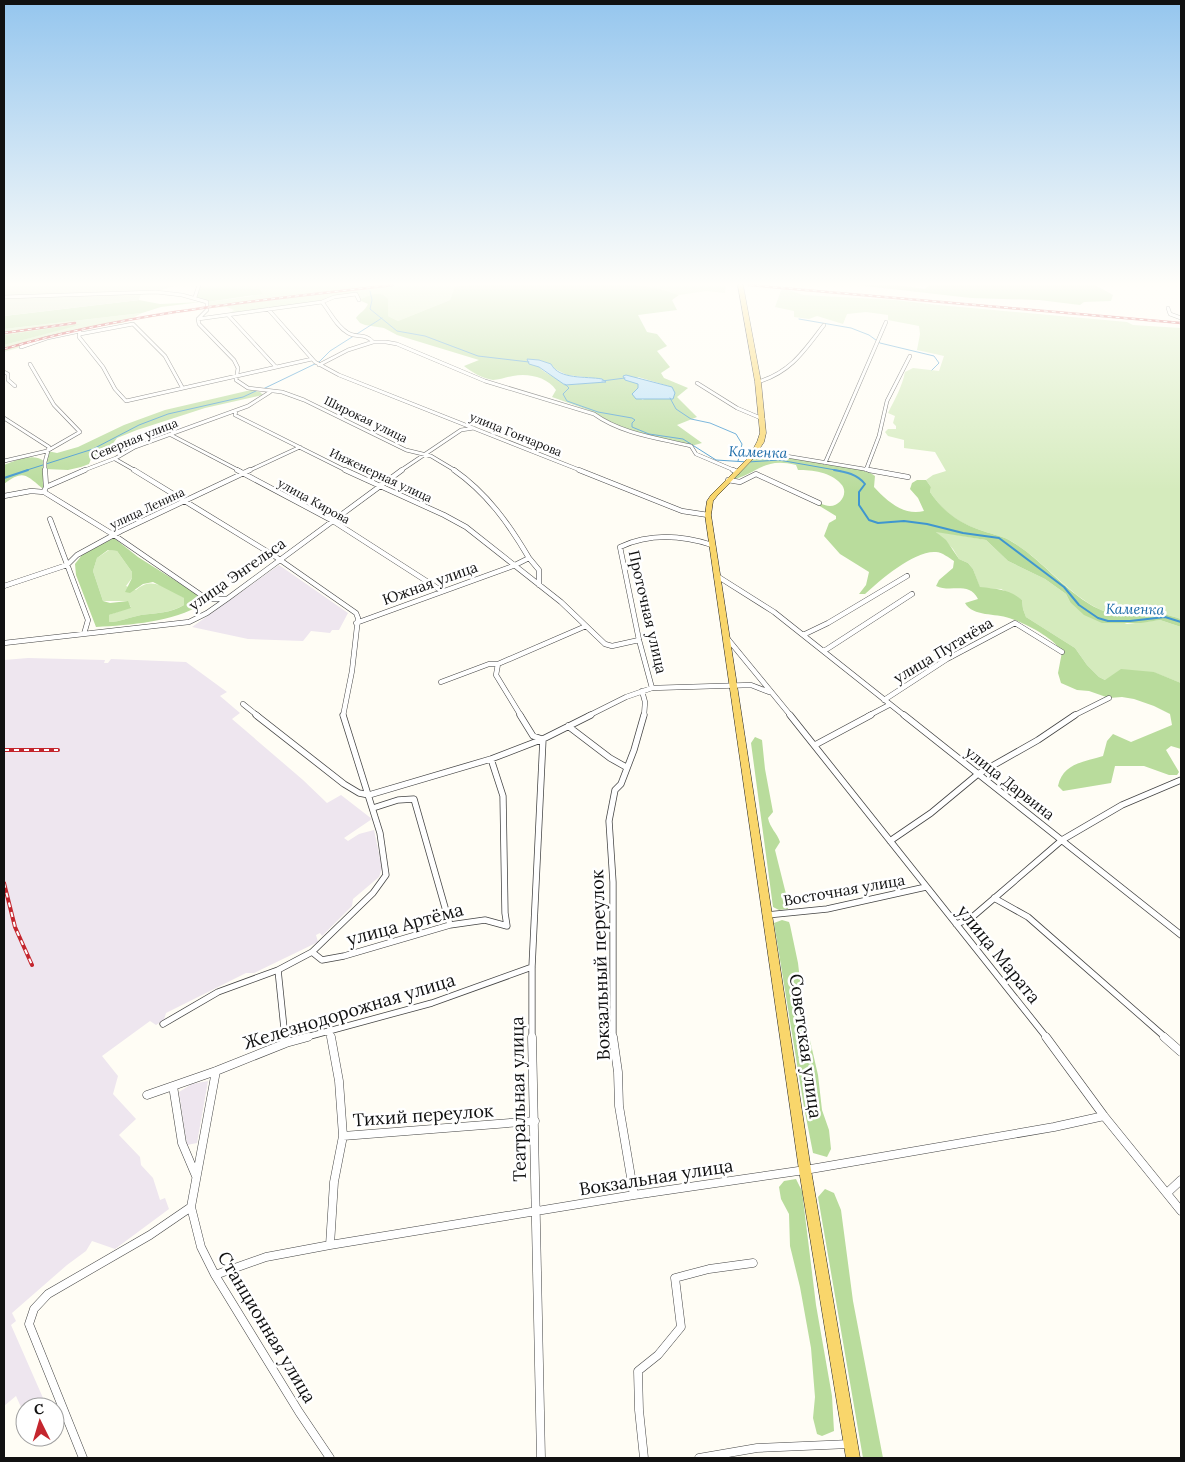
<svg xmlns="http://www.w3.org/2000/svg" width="1185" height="1462" viewBox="0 0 1185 1462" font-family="Lora,serif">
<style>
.industrial{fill:#eee6ef}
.green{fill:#d5ebbd}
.forest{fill:#b9dc9c;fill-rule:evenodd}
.cemetery{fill:#d9e3c4}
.water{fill:#b9e0f7;stroke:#3f96cf}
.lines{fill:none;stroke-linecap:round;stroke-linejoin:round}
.stream-far1{stroke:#3f96cf;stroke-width:1}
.stream{stroke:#3f96cf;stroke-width:2}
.street-far3-casing{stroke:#444;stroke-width:4}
.street-far2-casing{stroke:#444;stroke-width:5.5}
.street-far1-casing{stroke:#444;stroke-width:7}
.street-casing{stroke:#444;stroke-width:9}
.primary-casing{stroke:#222;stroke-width:1}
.street-far3{stroke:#fff;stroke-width:3}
.street-far2{stroke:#fff;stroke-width:4.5}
.street-far1{stroke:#fff;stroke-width:5.5}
.street{stroke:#fff;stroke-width:8}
.primary{fill:#f9d66b;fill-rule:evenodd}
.rail-far1-casing{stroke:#c4262e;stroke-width:2.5}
.rail-casing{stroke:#c4262e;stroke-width:4}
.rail-far1{stroke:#fff;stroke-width:1;stroke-dasharray:4;stroke-linecap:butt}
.rail{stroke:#fff;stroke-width:2;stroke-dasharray:5;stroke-linecap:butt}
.labels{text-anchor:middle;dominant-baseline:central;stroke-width:5;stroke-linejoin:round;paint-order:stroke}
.far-street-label{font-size:12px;fill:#111;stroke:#fff}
.far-water-label{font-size:14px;font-style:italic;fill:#1768a6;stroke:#fff}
.street-label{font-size:15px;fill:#111;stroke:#fff}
.near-street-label{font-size:18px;fill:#111;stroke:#fff}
</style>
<rect width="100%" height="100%" fill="#fffdf5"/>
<path class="industrial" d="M279 565 348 613 339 630H332L330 633 311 631 303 641 248 639 192 627Z
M28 658 105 660 104 663H108L111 659 186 662 227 692 220 696 240 713 232 719 303 780 327 803 341 795 372 819 344 838 348 841 359 834 374 830 382 868 379 877 353 899 352 906 322 936 320 933 316 935 318 942 254 973H246L166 1013 164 1020 156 1025 150 1021 102 1056 118 1076 113 1094 136 1119 119 1135 140 1157 141 1165 153 1178 160 1200 165 1198 169 1209 115 1249 92 1241 86 1251 67 1265 12 1313 16 1321 11 1325 47 1407H25V1416L16 1396 4 1406V660Z
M208 1081 197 1143 187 1145 179 1092 192 1084Z"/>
<path class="green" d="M199 285H469L456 288 450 300 398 321 388 316V299L359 300 356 294 340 296 322 302 228 315 234 310 227 307 208 308 207 302 252 296 260 290 199 287Z
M636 285H726L725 293 706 291 679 295 657 288Z
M782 288 804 295 895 300 938 305 1127 322 1133 325 1181 328V619C1174 617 1166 614 1159 613 1141 611 1115 617 1099 609 1065 592 1042 558 1009 540 1000 535 990 534 980 530 958 523 943 511 930 492L931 487 926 480 933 475 946 471 935 452 904 448V440L888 436 885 432 888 429H896V426L893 423 895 416 888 413C895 399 902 387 905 372L913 368 939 371 944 356 917 350 920 334 919 326 888 320V315L866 312 847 314 843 324 817 316 809 319 794 317V311L775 307Z
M142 313 123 323 87 328 4 352V345L77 325 4 335V329Z
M935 531 986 540 1008 561 1045 579 1066 594 1070 602 1127 624 1160 620 1181 627V683L1153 672 1105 680 1099 677 1087 665 1075 648 1026 617 1023 609 1022 600 1001 589 980 588 973 569 968 563 959 559 953 549Z
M109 550 117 551 132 572V578L126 586 136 590C152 575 168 589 185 598L184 605C169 613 158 613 141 615 130 617 120 622 109 622V615L131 607 127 601H103L93 571 97 558Z"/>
<path class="forest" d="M469 285H636L657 288 679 295 672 300 677 310 638 315 647 332 657 334 667 346 657 351 670 367 661 373 664 378 688 388 677 397 697 417 677 425 702 443 691 446 625 430 591 411 552 397 556 390C547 377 528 373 513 376 507 377 499 380 493 380 484 379 471 372 464 366L479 360 397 335 384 328 365 325 360 323 356 318C360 312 365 311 368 304L359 300C370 296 379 289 388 299V316L398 321 450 300 455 287ZM539 360 550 364 553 368 567 375 602 379 606 382 565 385C557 377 546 375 539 367ZM638 377 672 387 668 399 647 398 642 400 638 384 634 382Z
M856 285H898L925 289 929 285H1095L1113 295 1111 301 1084 302 1080 305 1039 300 971 298Z
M199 287 260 289 262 294 207 302 195 297Z
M139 300 160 304 201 302 161 307 142 313 4 329V316Z
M80 324 72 327 4 345V335Z
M251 390 260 392 263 395 205 408 137 430 117 438 111 446 91 459 89 464 81 467 68 470 45 469 46 487 42 488C25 474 23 470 4 484V465C16 460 34 452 45 462L47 451 57 453 78 447 124 425 165 410Z
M756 451 866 470 875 476 874 487C887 501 903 516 924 511L918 498 910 489 912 483 917 480H926L931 487 930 492C943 511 959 523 980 530 990 534 1000 535 1009 540 1042 558 1065 593 1099 609 1115 617 1141 611 1159 613 1166 614 1174 617 1181 619V627L1160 620 1141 623H1102L1084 615 1070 602 1066 594 1045 579 1008 561 986 540 936 532 946 540 959 559 968 563 973 569 980 587C997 589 1009 589 1022 600L1023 609 1026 617 1075 648 1087 665 1099 677 1105 680 1121 669 1154 672 1181 683V749L1171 746 1166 750 1179 772 1177 775H1169L1144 766H1115L1111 783 1063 791 1058 786C1063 763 1084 762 1103 756L1107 741 1113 734 1131 742 1172 725 1170 714 1154 706 1134 699 1122 697 1109 698 1089 691 1077 690 1061 683 1058 673 1062 652C1054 638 1025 623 1009 618 996 613 973 617 965 603L978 599C969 581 950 593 936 586L939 580 953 568 954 561C949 558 942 552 936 552 915 550 880 580 865 594H859L866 585 869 572 840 554 824 536 829 523 836 519V516L818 505 819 503C822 504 827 506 830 506 841 506 849 492 841 484 831 472 812 470 798 470L796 465C761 456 756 477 728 480Z
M114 538 138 557 203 598V604C172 622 131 625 96 627L76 575 75 564 82 555ZM108 550 117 551 132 572V578L125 592 130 593 143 584 153 582 184 598V605C170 613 158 613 141 615 130 617 120 622 109 622V615L131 608 128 601 110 603 103 601 93 571 97 558Z
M755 737 762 740 765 769 773 812 768 818C770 828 777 833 780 842L775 850 786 894 788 909 779 910 773 907 751 743Z
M782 920 789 922 790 925 798 963 804 1014 818 1075 822 1110 829 1130 831 1149 827 1157 813 1153 804 1107 774 923Z
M796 1179 802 1191 816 1305 832 1396 834 1431 822 1436 817 1434 813 1418 815 1397 811 1348 800 1287 790 1246 789 1214 781 1199 779 1187 784 1181Z
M825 1189 834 1193 841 1210 853 1301 883 1458H863L818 1197Z"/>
<path class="cemetery" d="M4 285H177L155 292 141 293 139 300 4 316Z"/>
<path class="water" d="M527 359 539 360 551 364C559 380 586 376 602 379L606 382 565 385 539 367 529 364Z
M626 375 672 387 675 393 673 399H636L632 394 638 388V384L625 380 623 376Z"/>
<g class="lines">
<path class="stream-far1" d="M370 291 372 300 370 309 397 331 425 336 478 356 529 362
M799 319 851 328 869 335 880 343 934 356 939 363 932 370
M602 381 625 378
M565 384 569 388 563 394 567 401 598 412 632 418 635 420 632 423V427L649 434 683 439 716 460 748 462 779 460 841 471
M263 389 319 362 330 351 382 318
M670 398 676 409 691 419 710 423 736 434 742 444 738 461
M24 471 93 449 139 425 168 414 243 397 258 390"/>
<path class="stream" d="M834 470C846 472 857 474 865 484L859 492V505L869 520 878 523 904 521 927 524 963 533 999 538 1064 587 1079 605 1098 618 1108 621H1130L1165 617 1181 622
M4 478 28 470"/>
<defs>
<path id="street-far3" d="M4 297 156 292 182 295 207 302V310L198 319
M195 297 199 285
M322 302C330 312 336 326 348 333 356 338 366 333 373 342
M1168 308 1170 314 1181 318
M268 309 315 362 339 375 582 471
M228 315 276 367
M198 319 199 324 234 360 238 368 236 380 248 388 282 392 304 400 406 450 431 456 456 471
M198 319 322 302 334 297 356 294 359 300
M80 334 133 324 165 356 182 387
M21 347 47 338 80 331 79 337 103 367 115 389 126 401 312 359
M319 365 348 350 373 342H386L397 344 485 381 594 414C622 434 658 438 691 446L696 454 736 471
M4 372 8 374V380L15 386
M758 382C791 372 804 351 824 325
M697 383 737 408 763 419
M236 411 235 415 347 471
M4 418 49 447 45 462V471
M171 435 240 471
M756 451 876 471
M115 459 136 471
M4 461 47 451 80 432 54 405 30 364
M825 463 886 322
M866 470 879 436 887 401 910 356
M82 471 116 458 135 447 248 406 270 392
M248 471 300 447
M400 471 461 430 474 428"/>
<path id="street-far2" d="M45 470 46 487
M134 470 273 555 356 613 358 618 352 671 343 716
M237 470 333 521 442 591
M345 470 444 515 466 527 561 602 605 644 612 646 639 640
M579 470 682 511 708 515
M733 470 737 472
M869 470 908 477
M728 480 740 482 756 474 819 503
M44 492 46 487 85 470
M4 496 31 491 44 492 114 535 207 599H226
M50 519 88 620 84 634
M529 558 539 570V585
M717 576 774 612 905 716
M4 586 67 565 77 555 121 531 250 470
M356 623 513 566 529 558C509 524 487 493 454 470
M803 635 828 623 907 576
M727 638 791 716
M4 643 189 622 207 613 227 599 402 470
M824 651 912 594
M498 664 586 626
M498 664 496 675 521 716
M441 682 489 664H498
M652 688 639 640 620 547C650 533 681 535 712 545
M642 691 645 702 644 716
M884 700 947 659 1015 623 1062 652
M243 704 258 716
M588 716 626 697 652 688 751 685 769 692
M868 716 889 705
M1073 716 1109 698"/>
<path id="street-far1" d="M256 715 344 784 359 793 369 795 491 759 543 739 591 715
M520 715 533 736 542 739
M790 715 1047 1038
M904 715 1181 935
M568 726 610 758 626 767
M815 745 871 715
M373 808 398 800 414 799 450 925
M890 841 931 813 978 774 1038 740 1075 715
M994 898 1028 917 1166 1038
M767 915 827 909 926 887
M956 924 970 919 1062 840 1122 805 1181 780
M312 952 322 960 344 956 450 925 485 920 507 926 505 913 503 796 491 759
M163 1024 218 992 278 970
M330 1031 331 1038
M285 1038 278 970 312 952 373 893 386 875 380 833 343 715
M303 1038 432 1003 532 967
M532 1038V967L543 739
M613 1038V882L609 821 615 790 621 784 634 750 644 715"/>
<path id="street" d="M285 1037 286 1043
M532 1037 541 1458
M613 1037 618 1072 619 1106 634 1195
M1046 1037 1104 1116 1181 1211
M1164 1037 1181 1052
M216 1071 191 1207 201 1247 215 1275 299 1412 330 1458
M173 1086 182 1143 196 1176
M147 1095 216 1071 286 1043 308 1037
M343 1136 535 1121
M1167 1193 1181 1180
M330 1245 334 1182 343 1136 339 1081 331 1037
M215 1275 266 1257 330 1245 634 1195 805 1170 1054 1127 1104 1116
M83 1458 29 1324 34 1309 48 1294 150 1235 191 1207
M644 1458 639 1410 638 1371 658 1355 681 1327 675 1278 709 1269 753 1263
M699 1458 757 1448 850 1444"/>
<path id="primary" d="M738 285H743L761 382 766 433 764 442 752 460 717 496 713 501 711 515 811 1170 860 1458H846L799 1170 705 515 707 501 711 495 748 458 757 442 760 433 755 382Z"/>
</defs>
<use href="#street-far3" class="street-far3-casing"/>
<use href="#street-far2" class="street-far2-casing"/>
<use href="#street-far1" class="street-far1-casing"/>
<use href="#street" class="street-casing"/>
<use href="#primary" class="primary-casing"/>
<use href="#street-far3" class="street-far3"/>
<use href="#street-far2" class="street-far2"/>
<use href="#street-far1" class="street-far1"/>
<use href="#street" class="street"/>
<use href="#primary" class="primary"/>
<defs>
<path id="rail-far1" d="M749 285 1181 323
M4 333 75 323
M4 349C131 312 262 300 393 285"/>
<path id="rail" d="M4 750H58
M4 883 15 927 32 965"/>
</defs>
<use href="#rail-far1" class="rail-far1-casing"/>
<use href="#rail" class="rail-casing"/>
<use href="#rail-far1" class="rail-far1"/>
<use href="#rail" class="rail"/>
</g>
<linearGradient id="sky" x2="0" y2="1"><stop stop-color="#95c6ee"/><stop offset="0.58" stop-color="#fffefa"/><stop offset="1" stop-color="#fffefa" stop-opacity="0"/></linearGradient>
<rect width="1185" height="490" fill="url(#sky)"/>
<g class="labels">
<g class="far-street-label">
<text transform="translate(366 419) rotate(26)">Широкая улица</text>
<text transform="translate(516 434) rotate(22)">улица Гончарова</text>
<text transform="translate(134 439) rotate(-22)">Северная улица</text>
<text transform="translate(381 475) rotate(25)">Инженерная улица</text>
<text transform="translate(314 501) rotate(29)">улица Кирова</text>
<text transform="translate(147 508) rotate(-25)">улица Ленина</text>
</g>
<g class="far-water-label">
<text transform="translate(758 452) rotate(2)">Каменка</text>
<text transform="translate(1135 609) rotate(1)">Каменка</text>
</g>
<g class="street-label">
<text transform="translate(237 574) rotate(-35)">улица Энгельса</text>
<text transform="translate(430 583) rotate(-20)">Южная улица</text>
<text transform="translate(648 612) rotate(77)">Проточная улица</text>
<text transform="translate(943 650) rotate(-31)">улица Пугачёва</text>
<text transform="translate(1010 783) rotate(38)">улица Дарвина</text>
<text transform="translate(844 890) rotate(-10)">Восточная улица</text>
</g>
<g class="near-street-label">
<text transform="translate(405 924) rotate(-15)">улица Артёма</text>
<text transform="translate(999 954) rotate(51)">улица Марата</text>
<text transform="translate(600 965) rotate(-92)">Вокзальный переулок</text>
<text transform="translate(349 1011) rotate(-17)">Железнодорожная улица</text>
<text transform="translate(806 1046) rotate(82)">Советская улица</text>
<text transform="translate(518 1099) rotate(-91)">Театральная улица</text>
<text transform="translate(423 1115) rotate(-4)">Тихий переулок</text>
<text transform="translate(656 1177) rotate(-9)">Вокзальная улица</text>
<text transform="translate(267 1327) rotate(59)">Станционная улица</text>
</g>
</g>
<rect width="1185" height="1462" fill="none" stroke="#111111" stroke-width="10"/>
<g transform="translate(40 1422) rotate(355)"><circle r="24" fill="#ffffff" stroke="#a0a0a0"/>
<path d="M0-4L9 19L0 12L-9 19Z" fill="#c4262e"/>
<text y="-8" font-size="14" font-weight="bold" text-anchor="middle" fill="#111111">С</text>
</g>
</svg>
